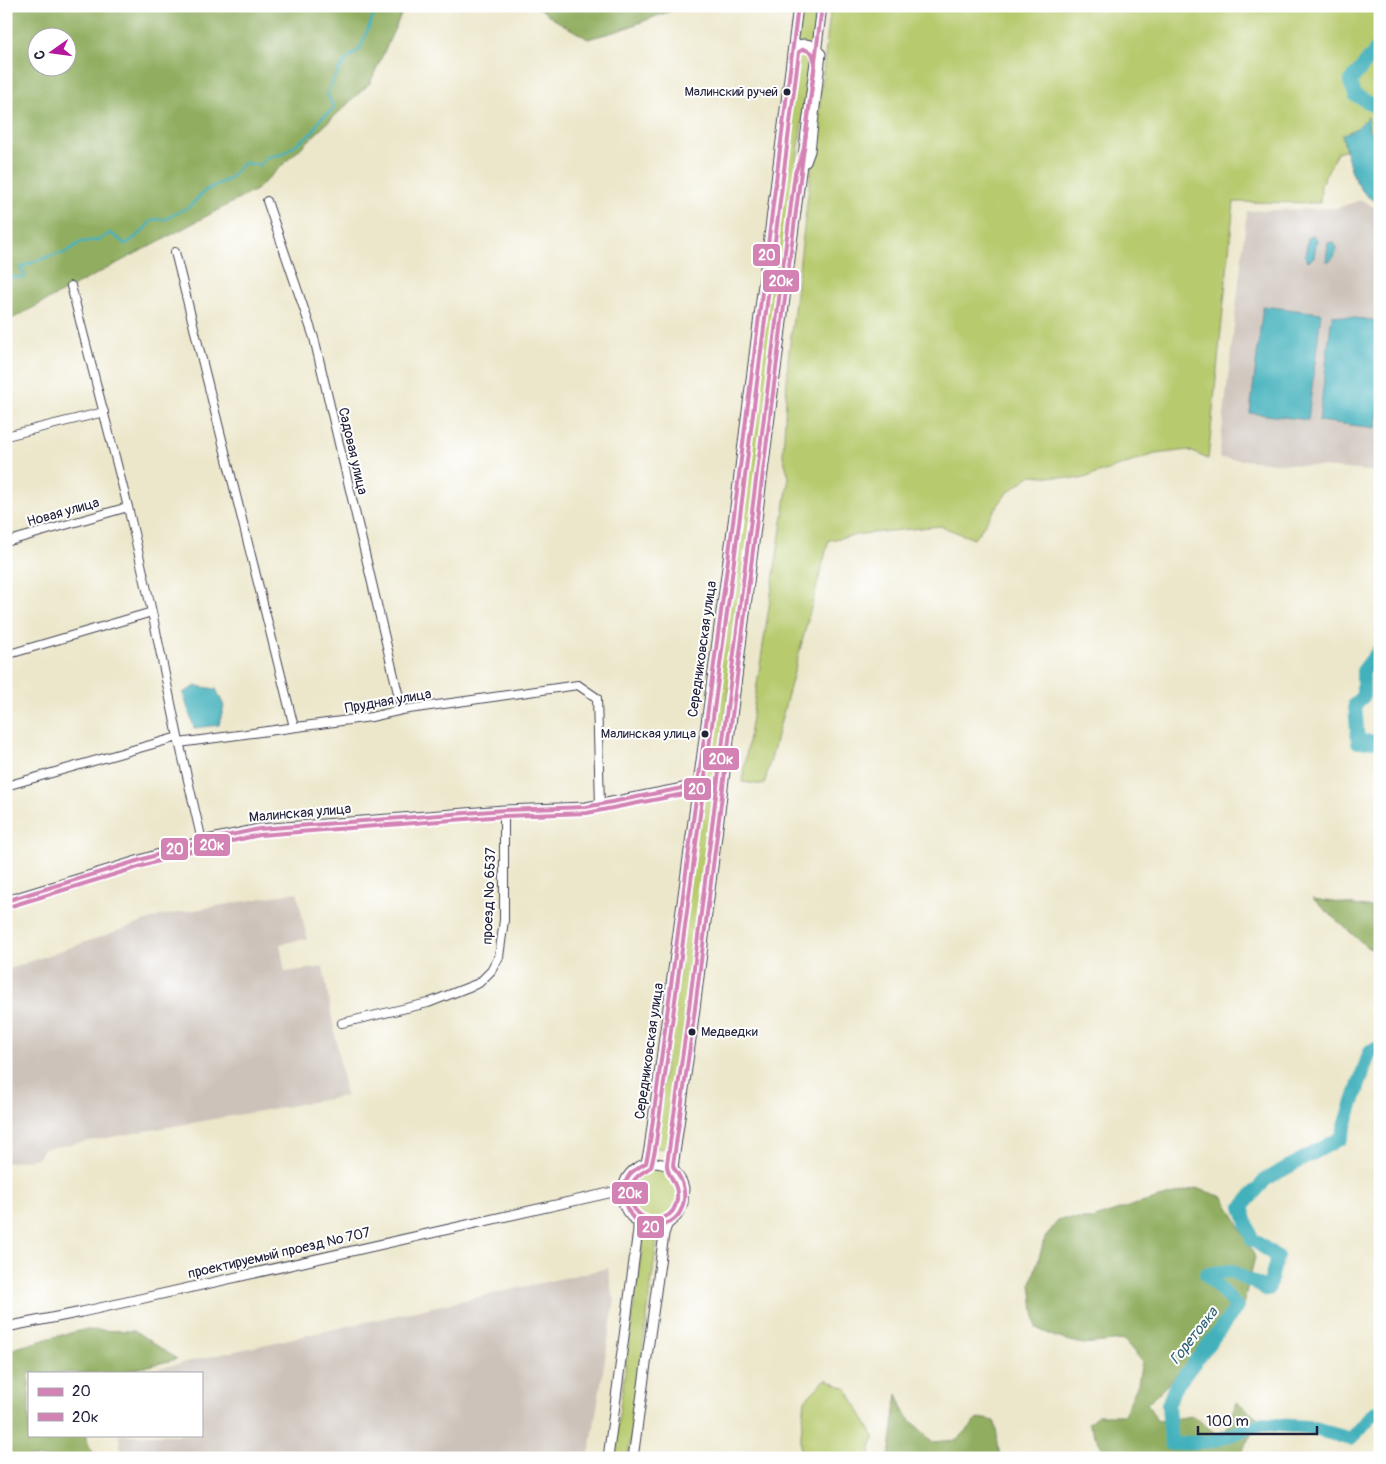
<svg xmlns="http://www.w3.org/2000/svg" width="1386" height="1464" viewBox="0 0 1386 1464" font-family="Pangolin,sans-serif">
<style>
.industrial{fill:#ccc2b9}
.green{fill:#b7ca6e;stroke:#6c7654}
.forest{fill:#91ae61;stroke:#5a684e;fill-rule:evenodd}
.water{fill:#42b1bc;stroke:#326a7c}
.lines{fill:none;stroke-linecap:round;stroke-linejoin:round}
.stream{stroke:#42b1bc;stroke-width:2.5}
.river{stroke:#42b1bc;stroke-width:14}
.minor-casing{stroke:#404051;stroke-width:10}
.tertiary-casing{stroke:#404051;stroke-width:11}
.minor{stroke:#fff;stroke-width:8}
.tertiary{stroke:#fff;stroke-width:9}
.bus-1-casing{stroke:#fff;stroke-width:8}
.bus-2-casing{stroke:#fff;stroke-width:8}
.bus-1{stroke:#d382b4;stroke-width:4}
.bus-2{stroke:#d382b4;stroke-width:4}
.bus-dot{fill:#22223b;stroke:#fff;stroke-width:2}
.labels{text-anchor:middle;dominant-baseline:central;stroke-width:4;stroke-linejoin:round;paint-order:stroke}
.bus-label{font-size:13px;fill:#22223b;stroke:#fff;text-anchor:end}
.street-label{font-size:14px;fill:#22223b;stroke:#fff}
.water-label{font-size:15px;font-style:italic;fill:#306275;stroke:#fff}
.line-badge{stroke:#fff;stroke-width:2}
.badge-label{font-size:14px;text-anchor:middle;font-weight:bold;fill:#fff}
</style>
<rect width="100%" height="100%" fill="#fff"/>
<filter id="ink" filterUnits="userSpaceOnUse"><feTurbulence type="fractalNoise" baseFrequency=".02" numOctaves="2"/><feDisplacementMap in="SourceGraphic" scale="10" xChannelSelector="R" yChannelSelector="G"/><feConvolveMatrix kernelMatrix="1 2 1 2 8 2 1 2 1" color-interpolation-filters="sRGB"/></filter>
<filter id="wash" filterUnits="userSpaceOnUse"><feTurbulence type="fractalNoise" baseFrequency=".0096" numOctaves="4" result="noise"/><feDisplacementMap in="SourceGraphic" scale="20" xChannelSelector="R" yChannelSelector="G"/><feGaussianBlur stdDeviation="1.12" result="paint"/><feColorMatrix in="noise" values="0 0 0 0 0 0 0 0 0 0 0 0 0 0 0 0 0 1.4 0 .05"/><feComposite in="paint" operator="in"/></filter>
<g filter="url(#wash)">
<rect width="100%" height="100%" fill="#ece7cb"/>
<path class="industrial" d="M1361 200 1372 206 1380 207V472L1219 458 1247 211 1337 208Z
M297 892 307 939 280 944 285 972 323 967 346 1096 43 1149 38 1158 6 1163V970L160 916Z
M608 1268 612 1294 615 1299 589 1456 581 1458H123L118 1435H201V1373H137Z"/>
<path class="green" d="M802 6H817L670 1149 654 1148Z
M831 6H1380V141L1337 152 1321 185 1320 203 1234 202 1208 459 1188 450 1155 454 1081 479 1031 475 1006 494 974 539 940 526 862 534 829 540 764 785 742 782 789 477 783 456 788 360Z
M626 1195a28 28 0 1 1 56 0a28 28 0 1 1-56 0Z
M643 1239 657 1241 628 1458H613Z
M826 1379 847 1389 874 1437 869 1458H801V1434L805 1400Z"/>
<path class="forest" d="M6 6H405L370 83 256 190 6 322ZM38 38H68V68H38Z
M537 6H683L621 30 588 39 552 18Z
M1313 899 1367 907H1380V950L1368 948Z
M1196 1188 1223 1197 1236 1219 1255 1257 1243 1305 1160 1392 1147 1403 1157 1421 1193 1416 1223 1439 1237 1402 1261 1420 1238 1458H1106L1105 1453 1088 1423 1098 1415H1124L1138 1384 1142 1361 1124 1340 1083 1344 1055 1337 1036 1328 1031 1283 1045 1238 1059 1219H1092L1134 1205Z
M83 1330 135 1331 177 1359 120 1373H29V1435H85L94 1458H6V1351L50 1338Z
M897 1394 906 1415 932 1442 957 1440 979 1418 995 1421 1000 1458H889Z"/>
<path class="water" d="M1368 117 1369 130 1380 144V203C1353 195 1348 158 1342 135L1357 128Z
M1313 235 1317 239 1314 257 1308 261 1305 257 1308 237Z
M1334 242C1337 250 1337 255 1330 261H1326L1328 243Z
M1263 306 1321 313 1308 420 1250 413Z
M1332 315 1380 321V398L1376 428 1319 421Z
M196 686 216 689 224 706 219 725 194 728 183 693Z"/>
<g class="lines">
<path class="stream" d="M6 277C13 276 17 278 24 278L25 273 21 270V267L55 254 65 253 81 242 99 240 110 233 126 244 141 233 152 220 166 219 190 206 206 190 229 179 243 163 260 165 267 157 283 154 313 132 320 119 334 109 327 93 338 71 348 58 360 49 377 6"/>
<path class="river" d="M1380 45 1350 82 1355 95 1380 109
M1380 649 1363 671V697L1355 704 1358 742 1380 741
M1380 1048 1370 1051 1341 1138 1266 1179 1242 1207 1252 1239 1277 1257 1268 1290 1231 1271 1206 1274 1237 1307 1174 1389 1168 1405 1171 1444 1213 1441 1261 1424 1308 1427 1351 1439 1372 1415 1380 1411"/>
</g>
</g>
<g filter="url(#ink)">
<g class="lines">
<defs>
<path id="minor" d="M267 201 314 338 402 710
M175 252 294 727
M71 286 128 507 152 612 178 737 202 841
M6 436 104 412
M6 542 128 507
M6 655 152 612
M179 743 371 717 402 710 578 685 597 698 600 805
M6 786 178 737
M342 1023 428 1003 479 983 491 971 499 957 504 920V810"/>
<path id="tertiary" d="M793 47C806 41 813 44 821 54L810 151 806 162
M6 901 202 841 259 829 504 810 586 807 698 785H723
M646 1163 649 1149 734 515 798 6
M667 1225C600 1236 614 1141 673 1168
M6 1327 82 1312 622 1190
M608 1458 638 1230V1222
M633 1458 664 1234 667 1225 677 1216 683 1203 684 1188 682 1182 673 1168 675 1153 692 1032 822 6"/>
</defs>
<use href="#minor" class="minor-casing"/>
<use href="#tertiary" class="tertiary-casing"/>
<use href="#minor" class="minor"/>
<use href="#tertiary" class="tertiary"/>
<defs>
<path id="bus-1" d="M798 6 734 515 649 1149 646 1163C641 1166 634 1170 630 1174 614 1195 631 1232 659 1227 663 1226 666 1223 670 1222 678 1218 683 1209 684 1200 685 1191 683 1182 678 1174 676 1170 673 1169 673 1165L692 1032 822 6
M6 901 202 841 259 829 504 810 586 807 698 785"/>
<path id="bus-2" d="M804 49 812 53 815 63 804 149 795 173 686 1031 667 1164C666 1176 679 1182 677 1199 676 1207 672 1214 665 1217 641 1229 618 1197 636 1178 640 1173 647 1170 651 1167L655 1150 740 516 799 52Z
M8 907 204 847 260 835 504 816 587 813 699 791"/>
</defs>
<use href="#bus-1" class="bus-1-casing"/>
<use href="#bus-2" class="bus-2-casing"/>
<use href="#bus-1" class="bus-1"/>
<use href="#bus-2" class="bus-2"/>
</g>
</g>
<g class="bus-dot">
<circle cx="787" cy="92" r="4.5"/>
<circle cx="705" cy="734" r="4.5"/>
<circle cx="692" cy="1032" r="4.5"/>
</g>
<g class="labels">
<g class="bus-label">
<text x="778" y="92">Малинский ручей</text>
<text x="696" y="734">Малинская улица</text>
<text x="701" y="1032" text-anchor="start">Медведки</text>
</g>
<g class="street-label">
<text transform="translate(353 451) rotate(77)">Садовая улица</text>
<text transform="translate(63 512) rotate(-16)">Новая улица</text>
<text transform="translate(702 649) rotate(-82)">Середниковская улица</text>
<text transform="translate(388 701) rotate(-10)">Прудная улица</text>
<text transform="translate(300 813) rotate(-5)">Малинская улица</text>
<text transform="translate(489 896) rotate(-88)">проезд № 6537</text>
<text transform="translate(649 1051) rotate(-82)">Середниковская улица</text>
<text transform="translate(279 1253) rotate(-13)">проектируемый проезд № 707</text>
</g>
<g class="water-label">
<text transform="translate(1194 1336) rotate(-52)">Горетовка</text>
</g>
</g>
<g class="line-badge">
<rect x="752" y="243" width="29" height="24" rx="5" fill="#d382b4"/>
<rect x="762" y="269" width="38" height="24" rx="5" fill="#d382b4"/>
<rect x="702" y="747" width="38" height="24" rx="5" fill="#d382b4"/>
<rect x="683" y="777" width="29" height="24" rx="5" fill="#d382b4"/>
<rect x="193" y="833" width="38" height="24" rx="5" fill="#d382b4"/>
<rect x="160" y="837" width="29" height="24" rx="5" fill="#d382b4"/>
<rect x="611" y="1181" width="38" height="24" rx="5" fill="#d382b4"/>
<rect x="636" y="1215" width="29" height="24" rx="5" fill="#d382b4"/>
</g>
<g class="badge-label">
<text x="767" y="260">20</text>
<text x="781" y="286">20к</text>
<text x="721" y="764">20к</text>
<text x="697" y="794">20</text>
<text x="212" y="850">20к</text>
<text x="175" y="854">20</text>
<text x="630" y="1198">20к</text>
<text x="651" y="1232">20</text>
</g>
<rect width="1386" height="1464" fill="none" stroke="#fff" stroke-width="25"/>
<rect x="28" y="1372" width="175" height="65" fill="#ffffff" stroke="#a7a7b1"/>
<rect x="38" y="1388" width="25" height="8" fill="#d382b4" stroke="#a7a7b1"/>
<text x="72" y="1396" font-size="15" fill="#22223b">20</text>
<rect x="38" y="1413" width="25" height="8" fill="#d382b4" stroke="#a7a7b1"/>
<text x="72" y="1422" font-size="15" fill="#22223b">20к</text>
<g transform="translate(52 52) rotate(256)"><circle r="24" fill="#ffffff" stroke="#a7a7b1"/>
<path d="M0-4L9 19L0 12L-9 19Z" fill="#b5179e"/>
<text y="-8" font-size="14" font-weight="bold" text-anchor="middle" fill="#22223b">С</text>
</g>
<path d="M1198 1426v8h119v-8" fill="none" stroke="#22223b" stroke-width="2.5"/>
<text x="1206" y="1426" font-size="15" fill="#22223b" stroke="#ffffff" stroke-width="4" paint-order="stroke">100 m</text>
</svg>
